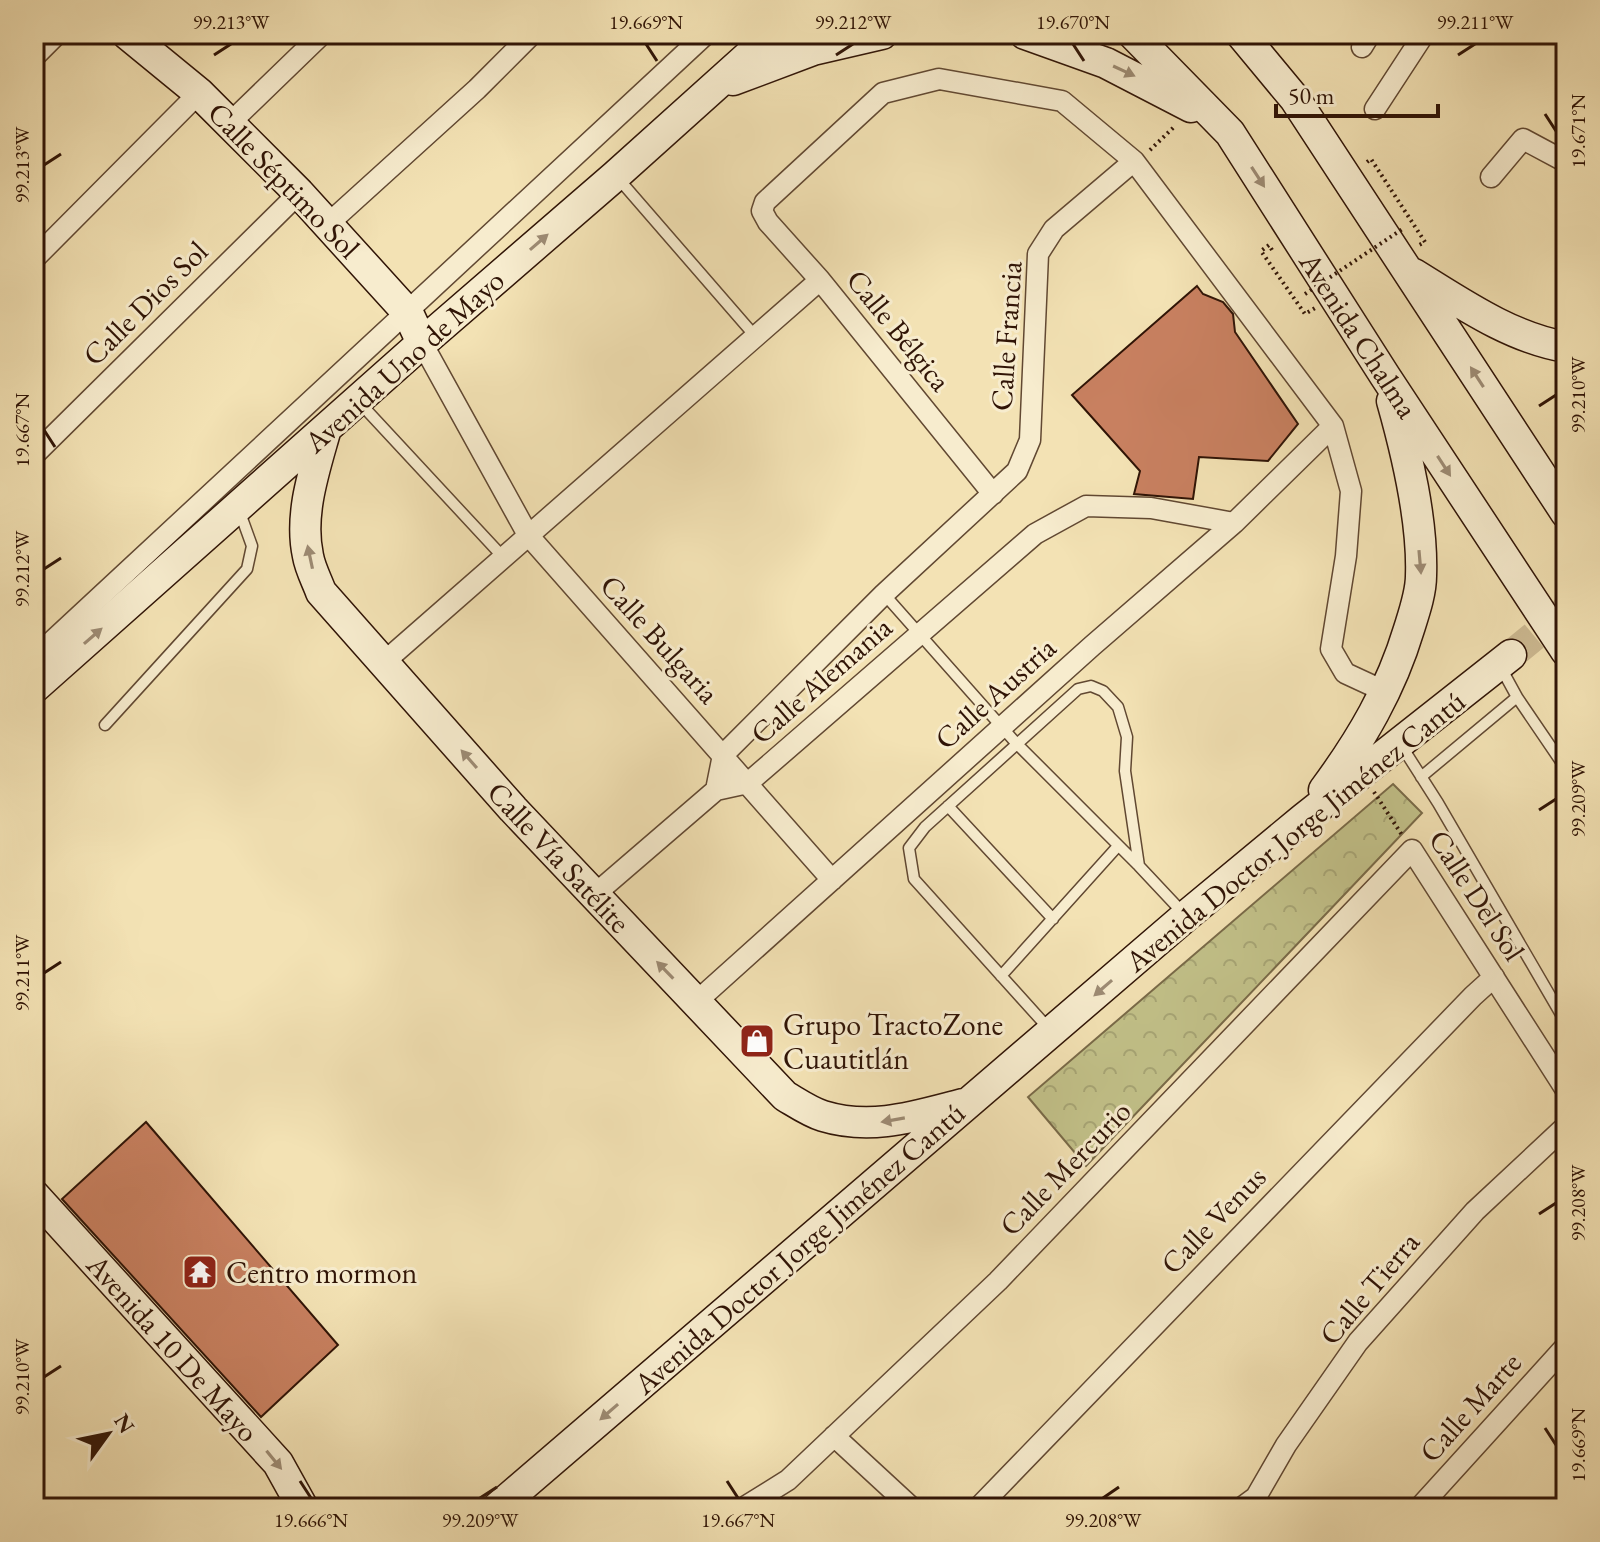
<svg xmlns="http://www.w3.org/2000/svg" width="1600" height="1542" viewBox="0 0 1600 1542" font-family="'EB Garamond',serif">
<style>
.forest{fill:url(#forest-crowns);stroke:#796a48;stroke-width:2}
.building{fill:#c88060;stroke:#301406;stroke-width:2}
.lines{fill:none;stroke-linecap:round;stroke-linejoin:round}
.secondary-tunnel{stroke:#ccb991;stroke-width:30;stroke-dasharray:30 15;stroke-linecap:butt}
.lane-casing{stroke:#614832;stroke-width:13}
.street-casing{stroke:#614832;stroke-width:23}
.secondary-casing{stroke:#301406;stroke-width:33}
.path{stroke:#301406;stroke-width:4;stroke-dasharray:2 4;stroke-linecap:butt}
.lane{stroke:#f7ecce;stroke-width:10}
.street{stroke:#f7ecce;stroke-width:20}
.secondary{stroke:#f7ecce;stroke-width:30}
.path-bridge{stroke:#301406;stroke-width:4;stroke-dasharray:2 4;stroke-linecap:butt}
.oneway{fill:#9d8b74}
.ticks{fill:none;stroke:#301406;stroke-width:3}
.labels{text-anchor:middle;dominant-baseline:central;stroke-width:6;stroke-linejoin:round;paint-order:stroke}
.street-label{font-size:30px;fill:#301406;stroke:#f7ecce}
.poi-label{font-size:30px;fill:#301406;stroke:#f7ecce;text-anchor:start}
.neatline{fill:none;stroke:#301406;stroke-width:3}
.ticks-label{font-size:20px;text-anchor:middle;fill:#301406}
</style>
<defs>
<pattern id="forest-crowns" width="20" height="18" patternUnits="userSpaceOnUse" patternTransform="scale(2)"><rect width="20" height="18" fill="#c2c189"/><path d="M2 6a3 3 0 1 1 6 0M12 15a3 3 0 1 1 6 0" fill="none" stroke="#a7a575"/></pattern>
</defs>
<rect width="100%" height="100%" fill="#f3e2b4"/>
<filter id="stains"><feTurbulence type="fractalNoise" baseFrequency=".0025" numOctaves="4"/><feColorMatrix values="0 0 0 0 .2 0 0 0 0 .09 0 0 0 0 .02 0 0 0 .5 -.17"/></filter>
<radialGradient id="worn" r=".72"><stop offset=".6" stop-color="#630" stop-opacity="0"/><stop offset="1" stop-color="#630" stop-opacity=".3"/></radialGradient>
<path class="forest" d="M1393 784 1422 813 1086 1166 1028 1097Z"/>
<path class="building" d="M1197 286 1203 294 1223 302 1233 314 1235 332 1298 424 1268 461 1199 457 1193 499 1134 494 1140 471 1072 395Z
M146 1122 338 1345 261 1417 62 1199Z"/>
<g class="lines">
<path class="secondary-tunnel" d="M1511 655 1566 610"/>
<defs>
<path id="lane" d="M617 177 755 336
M359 402 503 557
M884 594 1016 743 1138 865
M1517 697 1566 769
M105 725 247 569 252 546 239 510
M1401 745 1438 803 1566 1023
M1421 777 1517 697 1500 666
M948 806 1053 919
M1001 976 1118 846
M1050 1030 914 879 909 848 925 827 1078 689 1091 686 1103 691 1118 707 1127 737 1125 771 1139 866 1185 915"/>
<path id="street" d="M1362 47 1370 34
M34 57 57 34
M1375 109 1424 34
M230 123 322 34
M1491 177 1523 139 1566 162
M328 224 477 89 532 34
M34 259 199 93
M422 343 528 535 832 880
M34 455 299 193
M993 494 820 280 768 222 762 211 765 202 883 93 939 79 1062 101 1134 161 1333 426 1351 491 1346 556 1331 649 1345 673 1386 692
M34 658 706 34
M383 663 820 280
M716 790 723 755 884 594 1017 471 1030 440 1038 254 1054 229 1134 161
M594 895 716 790 748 783 1035 534 1086 506 1151 508 1234 523
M696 1002 1092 646 1234 523 1333 426
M834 1436 912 1508
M743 1508 788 1480 998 1281 1412 850 1566 1090
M978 1508 1473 996 1494 977
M1241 1508 1256 1497 1286 1445 1358 1342 1475 1211 1566 1126
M1419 1508 1566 1346"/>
<path id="secondary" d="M127 34 199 93 299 193 408 313 422 343
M1025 34 1106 63 1191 107
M1133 34 1230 133 1385 376 1566 651
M1241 34 1295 99 1566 513
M733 80 813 50 882 34
M1414 274C1461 303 1511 338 1566 347
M325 432C314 471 299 515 308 556 310 568 317 581 321 592L513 809 785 1096C797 1103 810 1112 823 1116 872 1131 916 1116 963 1104
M34 688 422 343 615 176 773 34
M1324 790C1361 740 1391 689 1409 629 1414 613 1421 593 1421 576 1423 520 1407 454 1392 401
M34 1195 278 1463 303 1508
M497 1508 1186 916 1303 819 1511 655"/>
</defs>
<use href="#lane" class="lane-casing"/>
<use href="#street" class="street-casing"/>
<use href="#secondary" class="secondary-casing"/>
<path class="path" d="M1150 150 1175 126
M1367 162 1371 159 1425 242 1419 245
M1272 250 1269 245 1261 251 1305 314 1315 308
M1374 792 1402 835"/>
<use href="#lane" class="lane"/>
<use href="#street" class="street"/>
<use href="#secondary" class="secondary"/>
<path class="path-bridge" d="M1305 294 1404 228"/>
</g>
<defs><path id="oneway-solid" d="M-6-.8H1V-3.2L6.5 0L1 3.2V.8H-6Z" transform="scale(2)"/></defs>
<g class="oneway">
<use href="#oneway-solid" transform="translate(1124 71) rotate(25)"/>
<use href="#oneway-solid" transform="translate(1258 177) rotate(57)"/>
<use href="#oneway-solid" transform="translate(539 242) rotate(-41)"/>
<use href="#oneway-solid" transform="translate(1477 377) rotate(-123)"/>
<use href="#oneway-solid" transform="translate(1444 466) rotate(57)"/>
<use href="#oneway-solid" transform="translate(310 557) rotate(-102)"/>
<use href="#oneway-solid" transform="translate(1420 562) rotate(85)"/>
<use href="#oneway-solid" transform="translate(93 636) rotate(-41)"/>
<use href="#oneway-solid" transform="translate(469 759) rotate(-131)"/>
<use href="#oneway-solid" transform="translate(665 970) rotate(-134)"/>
<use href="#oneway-solid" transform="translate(1103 988) rotate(139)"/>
<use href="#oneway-solid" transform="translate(893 1120) rotate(170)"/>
<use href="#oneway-solid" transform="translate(609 1412) rotate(139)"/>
<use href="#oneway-solid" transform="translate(274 1460) rotate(51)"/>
</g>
<path class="ticks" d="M646 44 657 61M1073 44 1084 61M214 55 231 44M836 55 853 44M1458 55 1475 44M1545 114 1556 131M44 165 61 154M1539 406 1556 395M44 430 55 447M44 569 61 558M1539 810 1556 799M44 973 61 962M1539 1214 1556 1203M44 1377 61 1366M1545 1428 1556 1445M300 1481 311 1498M727 1481 738 1498M480 1498 497 1487M1103 1498 1119 1487"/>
<defs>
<symbol id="shop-square" viewBox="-11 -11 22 22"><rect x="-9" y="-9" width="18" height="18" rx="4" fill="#8f2418" stroke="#f7ecce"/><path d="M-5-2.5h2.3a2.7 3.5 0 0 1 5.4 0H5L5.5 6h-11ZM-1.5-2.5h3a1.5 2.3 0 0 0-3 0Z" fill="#fff"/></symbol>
<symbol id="temple-square" viewBox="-11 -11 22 22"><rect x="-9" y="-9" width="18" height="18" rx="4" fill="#8f2418" stroke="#f7ecce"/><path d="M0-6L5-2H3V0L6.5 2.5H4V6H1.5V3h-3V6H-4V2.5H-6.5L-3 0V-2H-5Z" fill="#fff"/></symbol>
</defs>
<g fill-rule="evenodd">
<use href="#shop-square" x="737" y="1021" width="40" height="40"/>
<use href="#temple-square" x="180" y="1252" width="40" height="40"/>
</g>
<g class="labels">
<g class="street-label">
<text transform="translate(284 180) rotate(46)">Calle Séptimo Sol</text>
<text transform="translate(145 303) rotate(-45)">Calle Dios Sol</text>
<text transform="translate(899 330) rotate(51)">Calle Bélgica</text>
<text transform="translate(1359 335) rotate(57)">Avenida Chalma</text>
<text transform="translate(1006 336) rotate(-86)">Calle Francia</text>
<text transform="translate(404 361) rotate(-42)">Avenida Uno de Mayo</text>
<text transform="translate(660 639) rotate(48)">Calle Bulgaria</text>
<text transform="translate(821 680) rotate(-41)">Calle Alemania</text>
<text transform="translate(995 693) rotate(-42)">Calle Austria</text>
<text transform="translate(1295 831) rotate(-39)">Avenida Doctor Jorge Jiménez Cantú</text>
<text transform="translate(559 857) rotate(47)">Calle Vía Satélite</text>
<text transform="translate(1477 895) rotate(57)">Calle Del Sol</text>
<text transform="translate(1065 1168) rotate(-46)">Calle Mercurio</text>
<text transform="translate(1213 1220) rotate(-46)">Calle Venus</text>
<text transform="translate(799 1248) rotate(-41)">Avenida Doctor Jorge Jiménez Cantú</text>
<text transform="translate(1369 1288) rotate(-50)">Calle Tierra</text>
<text transform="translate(173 1348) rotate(48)">Avenida 10 De Mayo</text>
<text transform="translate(1470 1407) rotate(-48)">Calle Marte</text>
</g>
<g class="poi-label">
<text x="783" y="1024">Grupo TractoZone<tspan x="783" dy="34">Cuautitlán</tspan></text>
<text x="226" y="1272">Centro mormon</text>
</g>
</g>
<rect width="1600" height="1542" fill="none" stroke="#f3e2b4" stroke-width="88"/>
<g transform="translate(108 1434) rotate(57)" stroke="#f7ecce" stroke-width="6" paint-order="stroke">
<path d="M0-6L14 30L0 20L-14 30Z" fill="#301406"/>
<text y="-12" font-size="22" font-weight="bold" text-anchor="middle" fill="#301406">N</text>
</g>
<path d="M1276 104v12h162v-12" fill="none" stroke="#301406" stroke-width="4"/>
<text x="1288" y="104" font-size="24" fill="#301406" stroke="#f7ecce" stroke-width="6" paint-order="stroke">50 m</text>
<rect x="44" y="44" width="1512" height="1454" class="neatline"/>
<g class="ticks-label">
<text x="231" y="29">99.213°W</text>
<text x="646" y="29">19.669°N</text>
<text x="853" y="29">99.212°W</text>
<text x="1073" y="29">19.670°N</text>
<text x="1475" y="29">99.211°W</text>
<text transform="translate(1578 131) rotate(-90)" y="7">19.671°N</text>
<text transform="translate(22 165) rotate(-90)" y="7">99.213°W</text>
<text transform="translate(1578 395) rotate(-90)" y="7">99.210°W</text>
<text transform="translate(22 430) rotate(-90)" y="7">19.667°N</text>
<text transform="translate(22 569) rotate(-90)" y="7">99.212°W</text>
<text transform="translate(1578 799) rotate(-90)" y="7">99.209°W</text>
<text transform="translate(22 973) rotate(-90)" y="7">99.211°W</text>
<text transform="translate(1578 1203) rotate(-90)" y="7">99.208°W</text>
<text transform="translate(22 1377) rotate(-90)" y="7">99.210°W</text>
<text transform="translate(1578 1445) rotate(-90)" y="7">19.669°N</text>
<text x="311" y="1527">19.666°N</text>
<text x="480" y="1527">99.209°W</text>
<text x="738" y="1527">19.667°N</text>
<text x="1103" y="1527">99.208°W</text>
</g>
<rect width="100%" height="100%" filter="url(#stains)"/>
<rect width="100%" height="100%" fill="url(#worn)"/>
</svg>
